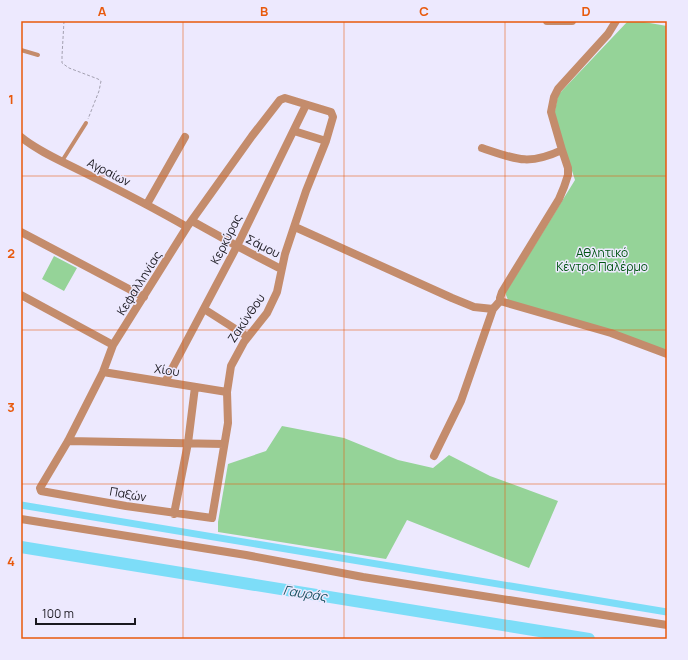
<svg xmlns="http://www.w3.org/2000/svg" width="688" height="660" viewBox="0 0 688 660" font-family="Manrope,sans-serif">
<style>
.green{fill:#95d398}
.lines{fill:none;stroke-linecap:round;stroke-linejoin:round}
.canal{stroke:#7dddf8;stroke-width:7}
.river{stroke:#7dddf8;stroke-width:12}
.path{stroke:#a3a0b0;stroke-width:1;stroke-dasharray:3 2;stroke-linecap:butt}
.lane{stroke:#c48c6c;stroke-width:4}
.street{stroke:#c48c6c;stroke-width:8}
.grid{fill:none;stroke:#e8590c;stroke-width:1;stroke-opacity:0.55}
.labels{text-anchor:middle;dominant-baseline:central;stroke-width:3;stroke-linejoin:round;paint-order:stroke}
.street-label{font-size:12px;fill:#1a181f;stroke:#ede9fe}
.park-label{font-size:12px;fill:#005412;stroke:#ede9fe}
.water-label{font-size:13px;font-style:italic;fill:#18505e;stroke:#ede9fe}
.neatline{fill:none;stroke:#e8590c;stroke-width:1.5}
.grid-label{font-size:13px;text-anchor:middle;font-weight:bold;fill:#e8590c}
</style>
<rect width="100%" height="100%" fill="#ede9fe"/>
<path class="green" d="M628 21H638L667 26V351L508 300 506 295V292L575 180 554 116 558 95Z
M54 256 77 268 64 291 42 279Z
M282 426 344 438 398 460 433 468 449 455 490 476 558 501 529 568 407 520 386 559 218 532V522L228 464 266 451Z"/>
<g class="lines">
<path class="canal" d="M21 505 667 612"/>
<path class="river" d="M21 547 589 639"/>
<path class="path" d="M64 21 62 56V63L69 68 98 79 101 81 99 91 88 119"/>
<path class="lane" d="M21 50 38 55
M62 161 86 123"/>
<path class="street" d="M547 21H572
M285 98 331 112 333 117 326 141 306 191 285 254 277 292 267 313 244 342 231 366 227 392 228 423 212 518 126 506 41 491 40 488 68 441 103 372 113 345 187 227 252 136 280 100Z
M294 131 326 141
M21 137C39 152 64 162 85 173 119 190 154 208 187 227
M482 148C515 159 528 166 562 150
M147 204 185 137
M192 221 237 246 281 269
M295 227 452 298 474 307 493 309 500 301V298L502 292 559 199 564 187 568 175V168L562 150 551 112 554 97 558 89 608 34 616 21
M21 232 144 297
M21 295 113 345
M500 301 611 333 667 354
M204 309 248 337
M103 372 227 392
M165 382 237 246 306 105
M68 441 224 444
M434 456 461 401 493 309
M174 514 188 443 195 387
M21 519 246 555 363 577 667 625"/>
</g>
<path class="grid" d="M183 21V639M344 21V639M505 21V639M21 176H667M21 330H667M21 484H667"/>
<g class="labels">
<g class="street-label">
<text transform="translate(109 172) rotate(27)">Αγραίων</text>
<text transform="translate(226 239) rotate(-63)">Κερκύρας</text>
<text transform="translate(263 246) rotate(27)">Σάμου</text>
<text transform="translate(139 283) rotate(-58)">Κεφαλληνίας</text>
<text transform="translate(246 318) rotate(-56)">Ζακύνθου</text>
<text transform="translate(167 370) rotate(9)">Χίου</text>
<text transform="translate(128 494) rotate(10)">Παξών</text>
</g>
<g class="park-label">
<text x="602" y="252">Αθλητικό<tspan x="602" dy="14">Κέντρο Παλέρμο</tspan></text>
</g>
<g class="water-label">
<text transform="translate(305 593) rotate(9)">Γαυράς</text>
</g>
</g>
<rect width="688" height="660" fill="none" stroke="#ede9fe" stroke-width="44"/>
<path d="M36 618v6h99v-6" fill="none" stroke="#1a181f" stroke-width="2"/>
<text x="42" y="618" font-size="12" fill="#1a181f" stroke="#ede9fe" stroke-width="3" paint-order="stroke">100 m</text>
<rect x="22" y="22" width="644" height="616" class="neatline"/>
<g class="grid-label">
<text x="102" y="16">A</text>
<text x="264" y="16">B</text>
<text x="424" y="16">C</text>
<text x="586" y="16">D</text>
<text x="11" y="104">1</text>
<text x="11" y="258">2</text>
<text x="11" y="412">3</text>
<text x="11" y="566">4</text>
</g>
</svg>
